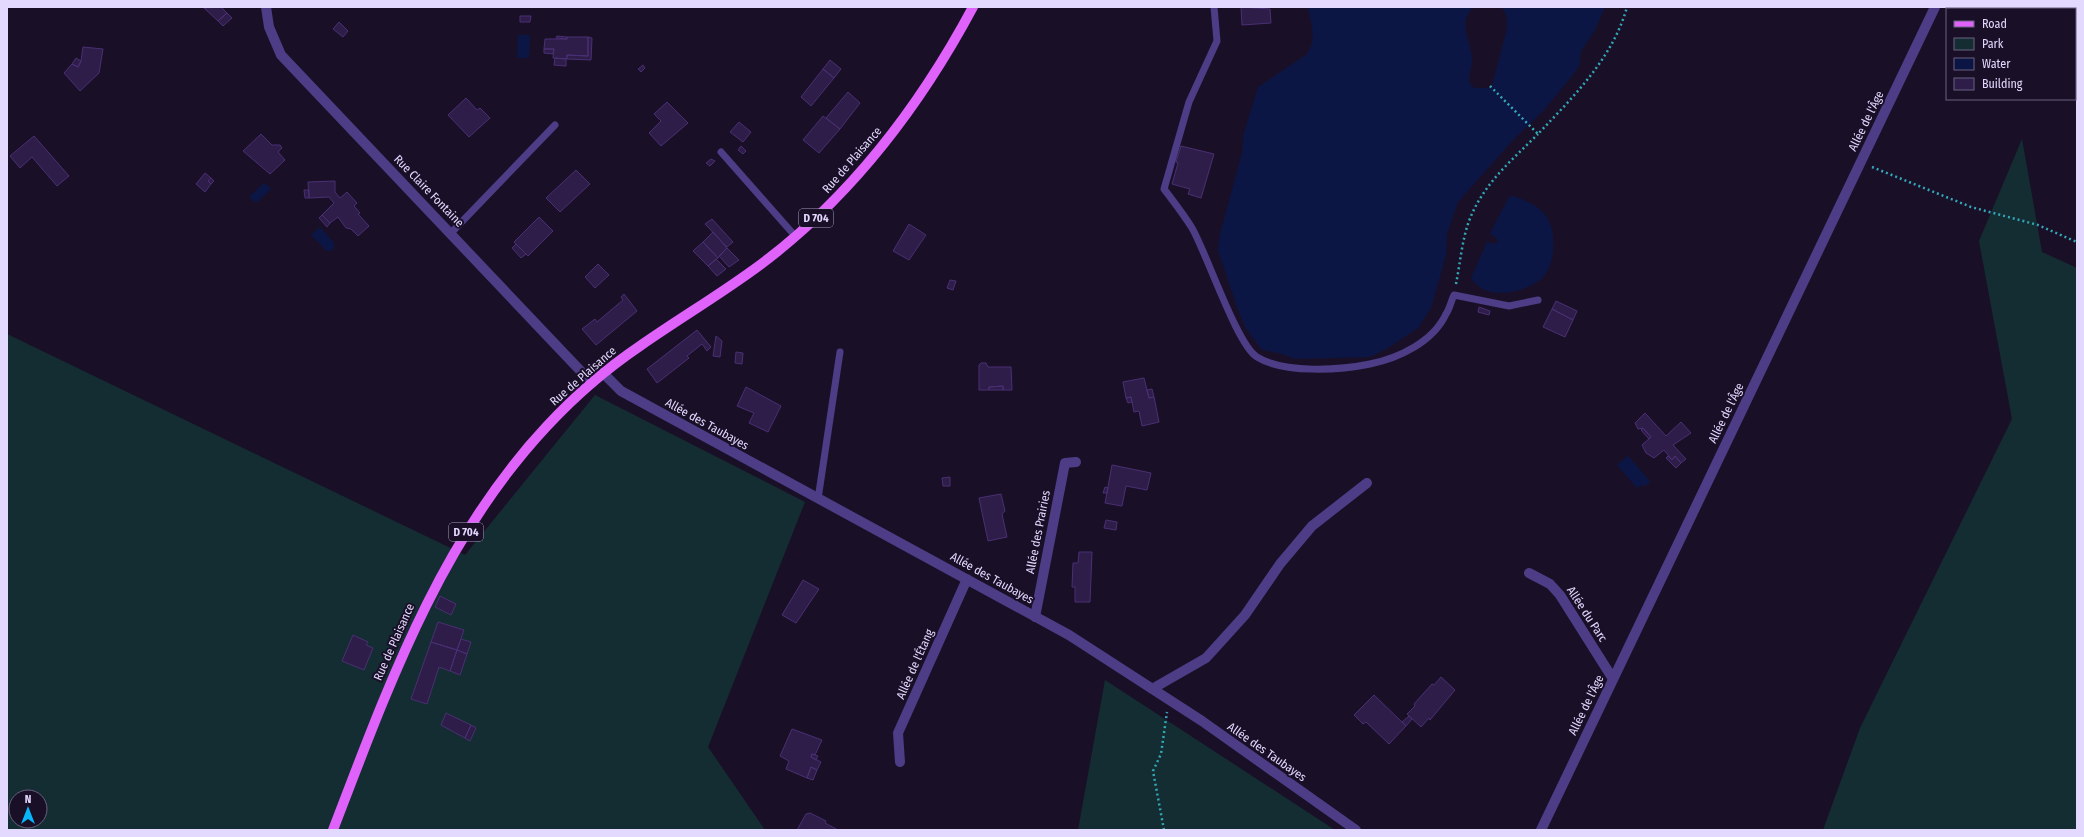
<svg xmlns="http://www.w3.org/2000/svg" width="2084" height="837" viewBox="0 0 2084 837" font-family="'Fira Sans Condensed',sans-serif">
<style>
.green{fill:#142d32;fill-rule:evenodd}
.water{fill:#0c1645}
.building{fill:#2e1d48;stroke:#4a2f74}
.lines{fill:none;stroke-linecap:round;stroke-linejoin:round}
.path{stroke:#33a7b7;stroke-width:2.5;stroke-dasharray:2 3;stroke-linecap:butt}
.service{stroke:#4d3d86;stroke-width:7}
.minor{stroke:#4d3d86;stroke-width:10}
.primary{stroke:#df62fb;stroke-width:10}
.labels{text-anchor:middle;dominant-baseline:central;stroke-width:4;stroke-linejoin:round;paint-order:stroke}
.shield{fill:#191028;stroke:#a69cbe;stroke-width:1}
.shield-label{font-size:11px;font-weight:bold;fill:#e3d8fe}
.street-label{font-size:12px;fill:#e3d8fe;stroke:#191028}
</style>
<rect width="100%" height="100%" fill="#191028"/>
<path class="green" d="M2022 139 2042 252 2077 268V830H1823L1860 728 2012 419 1979 241Z
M7 334 465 555 595 395 805 502 708 747 765 830H7ZM16 797H40V821H16Z
M1105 680 1335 830H1078Z"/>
<path class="water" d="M1308 7H1473C1457 24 1471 40 1472 59 1472 66 1469 74 1469 82L1474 88H1490L1492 86 1507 28V17L1502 7H1605L1595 30 1581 51 1579 66 1572 76 1544 110 1513 140 1458 202 1447 234 1446 255 1431 308 1418 328 1386 349 1370 357 1295 359 1279 353 1262 350 1245 327 1236 304 1218 250 1220 234 1242 153 1244 133 1258 87 1306 55C1318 39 1311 24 1308 7Z
M518 35H530L529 58H517Z
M263 184H266L271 189 256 203 249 197Z
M1513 196C1524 200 1539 205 1546 216 1557 231 1556 266 1541 279 1523 294 1485 301 1471 278L1487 242 1496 244 1498 240 1490 233 1509 197Z
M320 227 334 243V248L331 251H327L311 235Z
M1628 456 1650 481 1645 486 1641 485 1637 488 1617 465Z"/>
<path class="building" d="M221 7 227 13 218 21 204 8Z
M1241 7 1270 9 1271 23 1242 25Z
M2010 7H2077V45L2075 46V9H2008Z
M227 13 232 18 223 26 218 21Z
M520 16H531L530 22H520Z
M339 22 348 31 343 37 333 29Z
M557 36 567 37V39L556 38Z
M567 37H588V56L567 55V59L553 58 554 49H544L545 39H567Z
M588 37 592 38 591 60 567 59V55L588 56Z
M83 47 103 49 99 73 80 91 64 73 72 64 78 67 81 61Z
M544 49H554L553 54 544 53Z
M76 58 81 61 78 67 72 64Z
M555 58 566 59V66L554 65Z
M830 60 841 69 834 78 823 69Z
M643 65 645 68 641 72 638 69Z
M823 69 834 78 811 106 801 97Z
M848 92 860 103 840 129 826 118Z
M466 98 477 110 480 108 490 118 469 137 448 115Z
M667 102 688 123 661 146 649 133 661 121 654 114Z
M823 116 840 129 819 153 803 140Z
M739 122 751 132 743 142 730 132Z
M261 134 272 145H280L282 148 278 152 285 160 270 174 243 151Z
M34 136 69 176 57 186 32 157 20 168 10 156Z
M741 146 746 151 743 154 738 150Z
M1181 146 1214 154 1201 198 1188 194 1190 189 1172 184 1178 163 1176 162Z
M711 159 715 161 710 166 706 163Z
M576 170 590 184 560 212 546 198Z
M205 173 211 178 208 181 211 184 205 192 196 184Z
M211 178 214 181 211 184 208 181Z
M335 181V192L340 198 347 192 357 203 354 206 360 213 358 214 369 226 358 236 351 229 346 228 338 217 330 223 322 215 334 203 329 197 309 198 308 182Z
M304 190H309V198H305Z
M322 215 330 223 327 227 319 218Z
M539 217 553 231 528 256 514 242Z
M712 219 733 242 727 247 705 224Z
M909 224 926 235 909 260 893 251Z
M713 232 727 248 718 258 703 242Z
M703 242 718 258 708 266 693 251Z
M516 244 526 254 521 258 512 248Z
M727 248 739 260 729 267 719 256Z
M716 259 726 269 717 276 708 266Z
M598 264 609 275 595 288 585 277Z
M950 280 956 281 953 290 947 288Z
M624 294 637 311 596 345 582 329 595 319 597 322 623 300 621 297Z
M1556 301 1577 311 1573 320 1552 309Z
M1479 307 1490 311 1489 315 1478 312Z
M1552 309 1573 320 1565 337 1543 327Z
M697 330 711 347 707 351 702 344 687 356 689 358 657 383 647 369Z
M716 336 722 341 720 357 713 356Z
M736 352 743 353 742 364 735 363Z
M981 363H986L988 367H1011L1012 390H1003V386L989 387V390H979V365Z
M1144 378 1149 398 1154 397 1159 422 1142 426 1139 411 1134 412 1131 397 1126 398 1123 382Z
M1003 386V390H989V387Z
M746 387 781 406 768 432 749 423 754 413 737 406Z
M1152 389 1154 397 1149 398 1147 390Z
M1131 397 1132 402 1128 403 1126 398Z
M1645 413 1666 436 1681 422 1691 433 1673 445 1686 459 1681 463 1675 456 1672 460 1664 450 1654 458 1646 453 1642 445 1651 437 1643 428 1638 429 1635 423Z
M1643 428 1651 437 1649 439 1641 430Z
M1668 456 1672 460 1675 456 1681 463 1676 468 1666 458Z
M1112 465 1151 473 1147 490 1126 486 1122 506 1105 503Z
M950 477V486H943L942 478Z
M1105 487 1108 488 1107 493H1103Z
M1001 494 1005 511 1002 514 1007 537 988 541 979 498Z
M1106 520 1117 522 1116 530 1104 528Z
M1079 552H1092L1090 602H1075V587H1072L1073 563H1078Z
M803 580 819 589 796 623 782 615Z
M440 596 456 604 451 615 435 607Z
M438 622 464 630 457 650 431 642Z
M353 635 368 642 366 645 373 648 364 670 342 661Z
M461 639 471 642 467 654 457 650Z
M431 642 457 650 450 671 439 667 427 704 411 699Z
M457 650 467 654 460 675 450 671Z
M1441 677 1455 690 1430 720 1429 718 1421 727 1407 714 1415 706 1414 704 1432 684 1434 685Z
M1374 695 1406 726 1389 744 1366 722 1363 724 1354 715Z
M446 713 471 725 465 738 441 725Z
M1409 716 1412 719 1406 726 1402 722Z
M471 725 476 728 470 741 465 738Z
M792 729 822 740 815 755 812 754 811 757 821 762 817 770 811 767 807 778 786 769 789 761 780 756Z
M812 754 818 756 816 760 811 757Z
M811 767 817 770 813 780 807 778Z
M810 813 826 821 825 823 838 830H797L806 814Z"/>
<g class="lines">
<path class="path" d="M1490 86 1538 134C1573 97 1613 58 1627 7
M1872 167 1971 207 2038 225 2077 242
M1456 284C1460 264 1462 240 1469 221 1483 184 1511 161 1538 134
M1164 830 1153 771 1161 754 1167 712"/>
<path class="service" d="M1214 7 1217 41 1189 102 1164 189C1174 202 1184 215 1192 228 1207 254 1237 345 1257 357 1284 374 1341 370 1370 364 1399 358 1433 342 1446 314 1450 308 1451 301 1454 295L1509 306 1538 300
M721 152 796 237
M451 233 555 125
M818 499 840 352"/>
<path class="minor" d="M266 7 269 27 281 55 592 383
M603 373 621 391 1069 635 1202 721 1356 830
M1529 573 1550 584 1560 595 1613 679
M1035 617 1065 463 1076 462
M1152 689 1206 658 1245 615 1280 564 1312 526 1367 483
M900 762 898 733 967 579
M1541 830 1935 7"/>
<path class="primary" d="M333 830C388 687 440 540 547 426 575 396 606 369 640 346 680 318 721 294 760 265 851 197 920 106 973 7"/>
</g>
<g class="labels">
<g class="shield">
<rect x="799" y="209" width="34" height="18" rx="3"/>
<rect x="449" y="523" width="34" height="18" rx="3"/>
</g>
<g class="shield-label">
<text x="816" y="218">D 704</text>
<text x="466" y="532">D 704</text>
</g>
<g class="street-label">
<text transform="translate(1866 121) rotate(-64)">Allée de l'Âge</text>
<text transform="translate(852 160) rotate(-49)">Rue de Plaisance</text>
<text transform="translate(429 191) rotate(46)">Rue Claire Fontaine</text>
<text transform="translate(583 376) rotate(-41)">Rue de Plaisance</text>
<text transform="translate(1726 413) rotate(-64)">Allée de l'Âge</text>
<text transform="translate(707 424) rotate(29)">Allée des Taubayes</text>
<text transform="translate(1038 532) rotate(-79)">Allée des Prairies</text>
<text transform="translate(992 578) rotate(29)">Allée des Taubayes</text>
<text transform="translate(1587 614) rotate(57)">Allée du Parc</text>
<text transform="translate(394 642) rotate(-66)">Rue de Plaisance</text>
<text transform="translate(915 664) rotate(-66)">Allée de l'Étang</text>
<text transform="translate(1586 705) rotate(-64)">Allée de l'Âge</text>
<text transform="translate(1267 752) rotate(35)">Allée des Taubayes</text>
</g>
</g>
<rect width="2084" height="837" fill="none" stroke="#e3d8fe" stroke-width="16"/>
<rect x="1946" y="8" width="130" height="92" fill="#191028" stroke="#6a607e"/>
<rect x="1954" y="21" width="20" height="6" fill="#df62fb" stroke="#6a607e"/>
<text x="1982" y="28" font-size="12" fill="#e3d8fe">Road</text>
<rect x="1954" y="38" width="20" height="12" fill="#142d32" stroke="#6a607e"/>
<text x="1982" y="48" font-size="12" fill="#e3d8fe">Park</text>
<rect x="1954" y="58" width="20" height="12" fill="#0c1645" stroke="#6a607e"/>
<text x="1982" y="68" font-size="12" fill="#e3d8fe">Water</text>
<rect x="1954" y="78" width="20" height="12" fill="#2e1d48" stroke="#6a607e"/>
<text x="1982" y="88" font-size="12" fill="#e3d8fe">Building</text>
<g transform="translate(28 809)"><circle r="19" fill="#191028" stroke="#6a607e"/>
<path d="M0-3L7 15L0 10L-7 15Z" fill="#09b5f9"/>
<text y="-6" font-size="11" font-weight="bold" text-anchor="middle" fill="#e3d8fe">N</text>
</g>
</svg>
